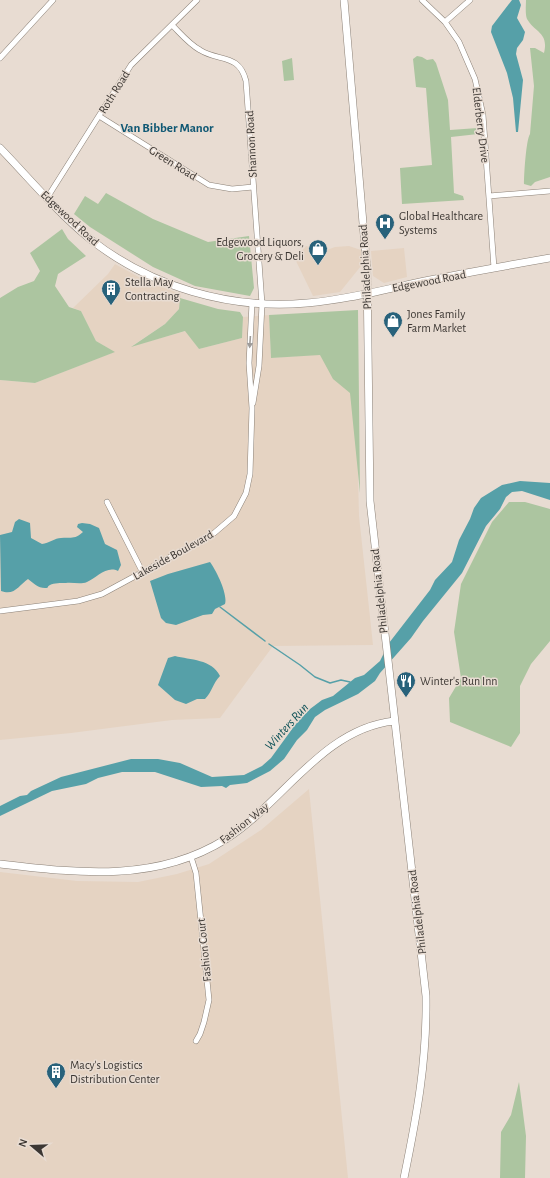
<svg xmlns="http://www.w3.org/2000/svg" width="550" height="1178" viewBox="0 0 550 1178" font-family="'Alegreya Sans',sans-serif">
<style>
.built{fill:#e5d3c2}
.green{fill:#acc5a0}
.water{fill:#56a0a8}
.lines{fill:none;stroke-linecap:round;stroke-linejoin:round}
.stream{stroke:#56a0a8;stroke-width:1.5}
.street-casing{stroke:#8b8177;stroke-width:6}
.secondary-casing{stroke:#8b8177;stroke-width:8}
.street{stroke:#fff;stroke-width:5}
.secondary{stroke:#fff;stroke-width:7}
.oneway{fill:#9e9b99}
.labels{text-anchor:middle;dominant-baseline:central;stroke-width:3;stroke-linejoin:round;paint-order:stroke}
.street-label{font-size:12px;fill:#3c3733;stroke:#e8dcd2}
.poi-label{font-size:12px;fill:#3c3733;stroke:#e8dcd2;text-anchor:start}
.neighbourhood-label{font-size:13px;font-weight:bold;fill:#0e5773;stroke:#e8dcd2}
.water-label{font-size:13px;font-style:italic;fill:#0a4f55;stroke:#e8dcd2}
</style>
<rect width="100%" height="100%" fill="#e8dcd2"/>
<path class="built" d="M306 246 324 251 335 247 349 246 361 250V266L340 292 313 296 295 259Z
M404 248 407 277 384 283 373 276 371 251Z
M115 264 148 282 181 294 179 309 165 324 132 346 186 331 199 349 242 338 243 317 269 315 271 358 325 354 356 396 359 516 373 645 273 646 220 718 172 720 71 733 0 740V380L35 383 114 352 96 341 81 311 73 308 108 274Z
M309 789 348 1178H0V872L77 881 138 882 177 874 209 864 261 830Z"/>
<path class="green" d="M526 0H550V177L535 182 531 186 524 184C524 175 526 140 530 134L534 86 530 48H535L544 53C549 32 535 33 527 19 525 14 526 5 526 0Z
M417 56 422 57 427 60 433 59 436 63 448 100 450 130 478 128V134L451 137 454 193 463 196 464 200 402 204 400 168 432 165 426 88 416 87 413 59Z
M292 58 294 80 284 81 282 61Z
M106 193 153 219 208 242 249 236 254 288 250 296 195 286 153 267 90 227 74 214 85 196 98 204Z
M62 229 68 239 86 256 58 274 55 286 69 307 81 311 96 341 115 352 35 383 0 380V298L18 287 34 281 40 271 30 253Z
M180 298 218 309 240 312 243 317 242 338 199 349 185 331 131 347 165 324 179 309Z
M358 310 360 493 350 393 333 379 320 355 271 358 269 315Z
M509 502H525L550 509V641L531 664 520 686V733L511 747 450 722 449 698 461 678 454 632 461 584 492 522Z
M519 1082 526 1136 525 1178H500L501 1132 511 1115Z"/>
<path class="water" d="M512 0H519L521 5 517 18 525 32 523 40 517 48 516 54 523 80 518 132H516L513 98 507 73 491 32 492 26Z
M520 481 550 483V500L522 491 512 492 506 497 500 509 486 526 462 573 423 621 411 638 380 673 375 681 358 694 325 710 315 717 307 730 297 740 284 759 270 771 247 783 230 785 226 788 222 786 201 787 155 772H122L98 778 86 784 52 791 0 816V806L20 796 27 795 31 791 61 777 131 759H158L180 763 212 777 244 775 262 766 271 758 295 725 310 709 322 700 333 696 355 678 364 675 380 661 389 643 430 590 435 580 452 562 459 540 470 519 474 508 481 498 502 485Z
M19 519 30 523 31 538 42 544C49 543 55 538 61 538 71 537 74 540 83 532L77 527 78 524 82 523 90 524 99 528 105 544 117 550 121 565 118 571C107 565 96 578 87 582 80 585 73 582 66 583 61 583 54 583 50 585 46 587 50 588 45 588 38 588 33 583 28 579 19 585 15 596 1 591L0 535 12 532 15 522Z
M210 562C216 570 228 594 225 604L215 609 212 614 203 615 176 625 166 623 161 618 150 581 168 574Z
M175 656C190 660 212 659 220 676 213 683 212 692 205 699H197L186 704 175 700 158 685 168 658Z"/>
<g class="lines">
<path class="stream" d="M220 607 265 641
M269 644 300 665 315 677 330 683 341 680 350 682"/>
<defs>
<path id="street" d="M422 0 445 22 459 42 475 79 483 115 494 268
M445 22 470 0
M172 25C181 34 189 44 200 50 219 62 239 53 246 81L262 304 259 366 253 403
M0 58 53 0
M99 116 209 185 232 189 253 187
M489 196 550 191
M47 198 131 65 197 0
M107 502 143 573
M0 611 78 601 102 594 213 534 234 516 246 493 250 474 252 408 249 363 252 303
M191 857 196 873 209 1000 204 1022 200 1034 196 1041"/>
<path id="secondary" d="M344 0 367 270 370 501 426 996C427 1061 417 1115 404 1178
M0 148C29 178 57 212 90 239 151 287 230 310 307 303 347 300 390 288 430 280 470 272 510 265 550 258
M0 864C78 873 156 883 226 839 282 804 322 729 394 721"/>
</defs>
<use href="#street" class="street-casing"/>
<use href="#secondary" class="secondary-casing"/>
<use href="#street" class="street"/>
<use href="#secondary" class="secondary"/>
</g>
<defs><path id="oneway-solid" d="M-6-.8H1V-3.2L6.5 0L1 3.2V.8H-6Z"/></defs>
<use class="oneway" href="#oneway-solid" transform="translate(250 342) rotate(94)"/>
<defs>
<symbol id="hospital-pin" viewBox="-11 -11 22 30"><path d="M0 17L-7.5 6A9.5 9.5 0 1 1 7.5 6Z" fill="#28627b" stroke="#e8dcd2"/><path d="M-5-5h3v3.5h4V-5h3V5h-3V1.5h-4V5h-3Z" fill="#fff"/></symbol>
<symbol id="shop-pin" viewBox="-11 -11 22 30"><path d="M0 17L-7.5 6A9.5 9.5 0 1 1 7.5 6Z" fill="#28627b" stroke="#e8dcd2"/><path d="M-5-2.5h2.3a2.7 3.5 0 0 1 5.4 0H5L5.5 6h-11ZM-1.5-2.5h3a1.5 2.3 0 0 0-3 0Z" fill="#fff"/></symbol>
<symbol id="building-pin" viewBox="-11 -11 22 30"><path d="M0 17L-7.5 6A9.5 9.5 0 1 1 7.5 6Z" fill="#28627b" stroke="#e8dcd2"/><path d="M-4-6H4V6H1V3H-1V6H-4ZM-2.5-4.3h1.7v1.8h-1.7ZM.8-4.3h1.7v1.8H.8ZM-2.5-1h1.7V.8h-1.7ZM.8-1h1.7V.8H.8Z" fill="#fff"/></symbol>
<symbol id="restaurant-pin" viewBox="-11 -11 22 30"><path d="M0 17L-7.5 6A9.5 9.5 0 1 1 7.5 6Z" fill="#28627b" stroke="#e8dcd2"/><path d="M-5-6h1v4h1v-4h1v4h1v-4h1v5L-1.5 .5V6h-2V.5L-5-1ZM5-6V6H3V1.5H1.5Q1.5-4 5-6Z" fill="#fff"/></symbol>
</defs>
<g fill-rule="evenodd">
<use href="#hospital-pin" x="374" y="212" width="22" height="30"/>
<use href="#shop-pin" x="307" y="238" width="22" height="30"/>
<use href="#building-pin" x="100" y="278" width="22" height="30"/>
<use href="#shop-pin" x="382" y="310" width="22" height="30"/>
<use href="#restaurant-pin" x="395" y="670" width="22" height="30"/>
<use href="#building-pin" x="45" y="1061" width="22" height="30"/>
</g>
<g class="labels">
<g class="street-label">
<text transform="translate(114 92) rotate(-58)">Roth Road</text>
<text transform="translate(481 125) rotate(83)">Elderberry Drive</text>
<text transform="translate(251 144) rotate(-93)">Shannon Road</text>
<text transform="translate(173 163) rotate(32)">Green Road</text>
<text transform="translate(70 218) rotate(43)">Edgewood Road</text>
<text transform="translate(365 267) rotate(-93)">Philadelphia Road</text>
<text transform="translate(429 281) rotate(-11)">Edgewood Road</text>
<text transform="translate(173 555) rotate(-29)">Lakeside Boulevard</text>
<text transform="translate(379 591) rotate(-96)">Philadelphia Road</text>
<text transform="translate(244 823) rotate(-38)">Fashion Way</text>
<text transform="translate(417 912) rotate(-97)">Philadelphia Road</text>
<text transform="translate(204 950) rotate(-96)">Fashion Court</text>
</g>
<g class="poi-label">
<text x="399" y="216">Global Healthcare<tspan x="399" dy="14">Systems</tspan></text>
<text x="304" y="242" text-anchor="end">Edgewood Liquors,<tspan x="304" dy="14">Grocery &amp; Deli</tspan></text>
<text x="125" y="282">Stella May<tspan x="125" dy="14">Contracting</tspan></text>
<text x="407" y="314">Jones Family<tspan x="407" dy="14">Farm Market</tspan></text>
<text x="420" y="681">Winter's Run Inn</text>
<text x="70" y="1065">Macy's Logistics<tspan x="70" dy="14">Distribution Center</tspan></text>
</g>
<g class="neighbourhood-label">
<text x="167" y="128">Van Bibber Manor</text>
</g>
<g class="water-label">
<text transform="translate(287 727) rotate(-48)">Winters Run</text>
</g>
</g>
<g transform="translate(32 1146) rotate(289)" stroke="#e8dcd2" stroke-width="3" paint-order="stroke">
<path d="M0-3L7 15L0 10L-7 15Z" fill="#3c3733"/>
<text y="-6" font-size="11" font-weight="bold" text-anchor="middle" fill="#3c3733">N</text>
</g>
</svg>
